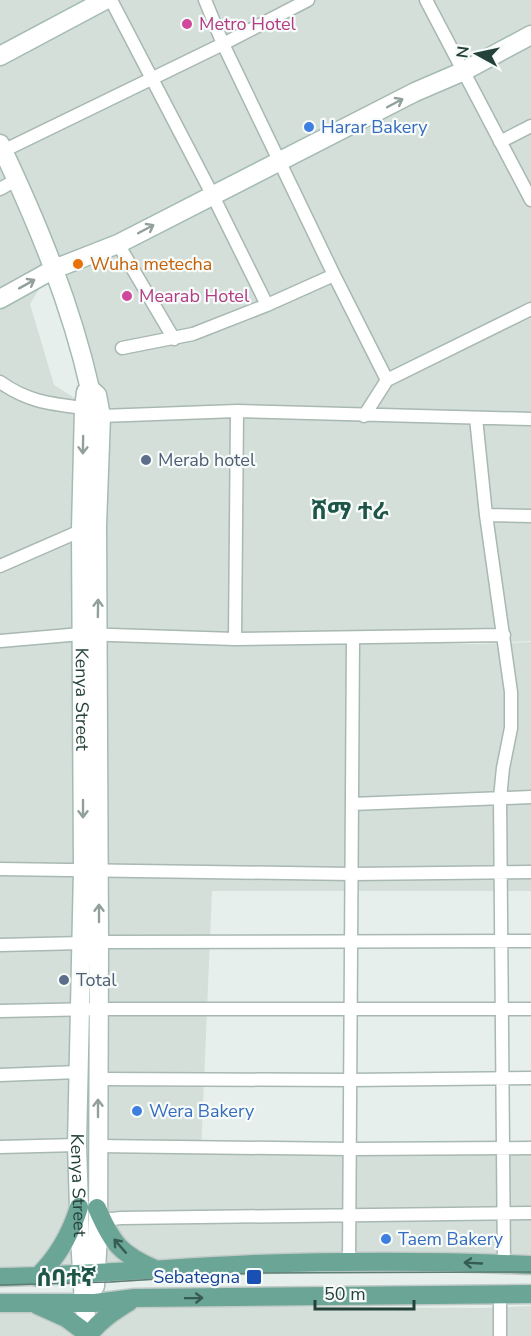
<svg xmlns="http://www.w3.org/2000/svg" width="531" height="1336" viewBox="0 0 531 1336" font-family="'Nunito Sans','Noto Sans Ethiopic',sans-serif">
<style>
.built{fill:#d4dfda}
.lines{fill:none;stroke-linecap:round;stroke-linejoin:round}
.street-casing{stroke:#a8b8b2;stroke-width:15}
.secondary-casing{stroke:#a4bbb3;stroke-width:21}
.primary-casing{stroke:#c2cac8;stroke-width:21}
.street{stroke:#fff;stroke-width:12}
.secondary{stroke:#fff;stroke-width:18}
.primary{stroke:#6aa596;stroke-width:18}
.tram{stroke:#5f7d75;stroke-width:1.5}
.oneway{stroke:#92a09c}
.oneway2{stroke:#365b51}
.hotel-dot{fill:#d1479c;stroke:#f7fbf9;stroke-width:2}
.shop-dot{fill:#3f7fe0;stroke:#f7fbf9;stroke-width:2}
.food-dot{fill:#e8710a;stroke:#f7fbf9;stroke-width:2}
.service-dot{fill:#5c6f8a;stroke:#f7fbf9;stroke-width:2}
.transit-dot{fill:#1a4fb4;stroke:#f7fbf9;stroke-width:2}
.labels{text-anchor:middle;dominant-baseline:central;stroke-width:4.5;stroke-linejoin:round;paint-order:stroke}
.hotel-label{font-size:18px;fill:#b23c85;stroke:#f7fbf9;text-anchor:start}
.shop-label{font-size:18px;fill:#366cbe;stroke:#f7fbf9;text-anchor:start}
.food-label{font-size:18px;fill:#c56008;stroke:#f7fbf9;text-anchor:start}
.service-label{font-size:18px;fill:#4e5e75;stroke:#f7fbf9;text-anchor:start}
.street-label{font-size:18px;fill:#24423a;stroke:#f7fbf9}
.transit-label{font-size:18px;fill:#164399;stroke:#f7fbf9;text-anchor:end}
.district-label{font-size:24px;font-weight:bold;fill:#1f5548;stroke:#f7fbf9}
</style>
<rect width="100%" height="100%" fill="#e6efeb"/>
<path class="built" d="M0 0H531V641L480 643 94 632 96 410 0 139Z
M0 162 57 259 30 304 54 385 92 409 93 634 479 644 531 642V891H212L201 1153 531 1152V1264L96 1270 89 1213 82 1270H0Z
M79 1306 80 1336H0V1307Z
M100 1306 484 1308 531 1306V1336H97L96 1325Z"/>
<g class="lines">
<defs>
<path id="street" d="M111 0 212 194 267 305
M205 0 223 44 334 275 387 380 531 309
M426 0 531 200
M500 142 531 126
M3 151 223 44 308 0
M0 189 16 180
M118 244 174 339
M122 348 193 334 267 305 334 275
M0 382C28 402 51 404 84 408
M101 416 237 411 531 419
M364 416 387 380
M476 418 486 515 511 692V728L503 768 500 798 504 1264
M486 515 531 516
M0 566 87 528
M235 639 237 411
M0 641 81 634 235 639 504 635
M352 804 531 797
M0 869 352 874 531 872
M99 942 531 941
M0 945 82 943
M0 1011 98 1009H531
M0 1075 78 1072
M98 1079 350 1080 531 1078
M97 1146 350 1149 531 1148
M0 1147 77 1145
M102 1220 121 1218 531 1213
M349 1263 353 638
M500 1336V1294"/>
<g id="secondary">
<path d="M0 56 105 0"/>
<path id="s1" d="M0 144C37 222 71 304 90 389L86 392 84 408 81 530 83 869 77 1145 80 1238 84 1303 89 1336"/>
<path d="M0 299 54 269 118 244 415 92 464 71 531 35"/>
<path d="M90 389 97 395 101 416 97 525 99 942 98 1236 95 1286"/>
</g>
<path id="primary" d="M97 1208C112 1243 120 1254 155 1269
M0 1277C85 1275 169 1268 254 1264 346 1261 439 1261 531 1265
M37 1277C57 1258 71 1233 79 1207
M0 1303H95L135 1298 531 1294
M37 1305 66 1318 89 1335C100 1320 113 1312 129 1302"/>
</defs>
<use href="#street" class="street-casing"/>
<use href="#secondary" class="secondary-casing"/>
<use href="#primary" class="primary-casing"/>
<use href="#street" class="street"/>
<use href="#secondary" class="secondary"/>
<use href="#primary" class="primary"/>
<path class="tram" d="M0 1285 110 1282 254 1273 531 1272"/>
</g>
<defs><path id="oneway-shaft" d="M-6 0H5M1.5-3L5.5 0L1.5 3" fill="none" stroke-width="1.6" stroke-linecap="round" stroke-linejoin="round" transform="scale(1.5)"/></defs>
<g class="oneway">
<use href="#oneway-shaft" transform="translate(395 103) rotate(-28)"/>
<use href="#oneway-shaft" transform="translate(146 229) rotate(-28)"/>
<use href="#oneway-shaft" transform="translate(27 284) rotate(-29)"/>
<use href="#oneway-shaft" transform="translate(83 445) rotate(91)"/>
<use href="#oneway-shaft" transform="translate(98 608) rotate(-89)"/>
<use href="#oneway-shaft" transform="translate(83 809) rotate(90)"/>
<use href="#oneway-shaft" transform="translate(99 913) rotate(-90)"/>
<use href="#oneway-shaft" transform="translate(98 1108) rotate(-90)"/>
</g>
<g class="oneway2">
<use href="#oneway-shaft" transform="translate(120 1246) rotate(-131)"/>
<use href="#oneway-shaft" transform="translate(473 1263) rotate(-177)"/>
<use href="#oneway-shaft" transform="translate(194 1298) rotate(-1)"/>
</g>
<g class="hotel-dot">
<circle cx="187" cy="24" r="6"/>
<circle cx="127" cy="296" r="6"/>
</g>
<g class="shop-dot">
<circle cx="309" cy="127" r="6"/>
<circle cx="137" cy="1111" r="6"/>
<circle cx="386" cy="1239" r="6"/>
</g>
<circle class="food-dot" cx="78" cy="264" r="6"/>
<g class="service-dot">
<circle cx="146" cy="460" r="6"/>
<circle cx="64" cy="980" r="6"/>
</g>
<rect class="transit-dot" x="246" y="1269" width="16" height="16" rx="3"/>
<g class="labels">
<g class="hotel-label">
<text x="199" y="24">Metro Hotel</text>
<text x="139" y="296">Mearab Hotel</text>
</g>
<g class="shop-label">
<text x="321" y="127">Harar Bakery</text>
<text x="149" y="1111">Wera Bakery</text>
<text x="398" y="1239">Taem Bakery</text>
</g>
<g class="food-label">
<text x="90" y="264">Wuha metecha</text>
</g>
<g class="service-label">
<text x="158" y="460">Merab hotel</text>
<text x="76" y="980">Total</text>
</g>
<g class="street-label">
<text stroke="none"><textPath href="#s1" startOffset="574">Kenya Street</textPath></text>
<text stroke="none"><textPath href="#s1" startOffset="1060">Kenya Street</textPath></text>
</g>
<g class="transit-label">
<text x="240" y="1277">Sebategna</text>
</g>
<g class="district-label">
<text x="350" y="511">ሸማ ተራ</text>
<text x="66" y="1278">ሰባተኛ</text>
</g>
</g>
<g transform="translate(477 54) rotate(278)" stroke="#f7fbf9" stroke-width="4.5" paint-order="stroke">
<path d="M0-4.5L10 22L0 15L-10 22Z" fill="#24423a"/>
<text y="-9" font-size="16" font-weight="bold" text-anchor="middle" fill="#24423a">N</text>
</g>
<path d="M315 1300v9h99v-9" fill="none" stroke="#24423a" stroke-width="3"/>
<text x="324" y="1300" font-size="18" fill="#24423a" stroke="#f7fbf9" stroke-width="4.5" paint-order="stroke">50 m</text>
</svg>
